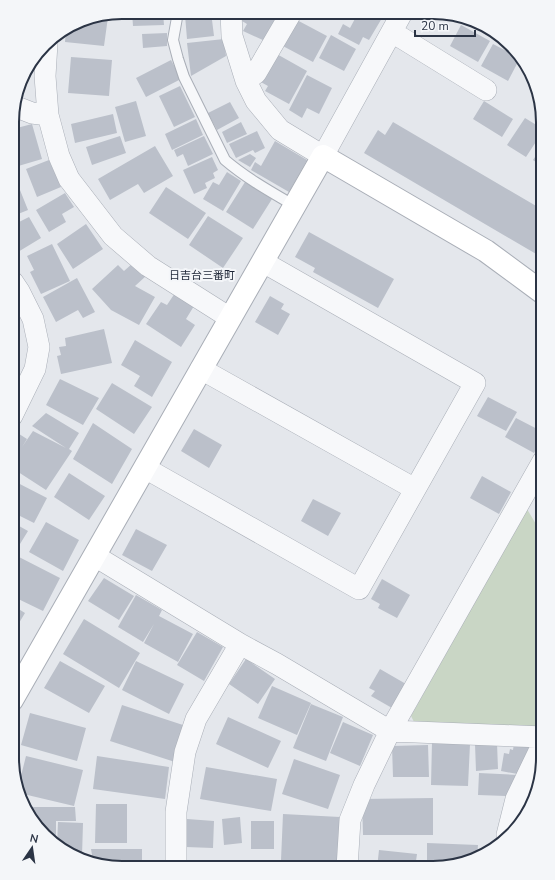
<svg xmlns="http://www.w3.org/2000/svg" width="555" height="880" viewBox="0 0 555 880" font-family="'Nunito Sans','Noto Sans JP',sans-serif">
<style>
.green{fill:#c9d6c5}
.building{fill:#bbc0ca}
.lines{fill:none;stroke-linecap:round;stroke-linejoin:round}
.lane-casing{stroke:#a9aeb7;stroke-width:12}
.street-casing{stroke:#a9aeb7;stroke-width:22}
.secondary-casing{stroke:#a9aeb7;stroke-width:24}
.lane{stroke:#f7f8fa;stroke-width:10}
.street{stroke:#f7f8fa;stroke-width:21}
.secondary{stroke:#fff;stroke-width:22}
.labels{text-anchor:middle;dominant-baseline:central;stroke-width:4;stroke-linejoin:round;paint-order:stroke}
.neighbourhood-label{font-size:11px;fill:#1d2536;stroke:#f4f6f9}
.rim{fill:none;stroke:#2b3445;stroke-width:2}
</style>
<rect width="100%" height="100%" fill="#e4e7ec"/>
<path class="green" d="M527 509 543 536V728L415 724 411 716Z"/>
<path class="building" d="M132 12H163L164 25 133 26Z
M211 12 214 36 187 39 185 15Z
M246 12 278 13 265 41 243 31 247 24 242 21Z
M318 13H337L333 20Z
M352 13H385L369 40 363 37 359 45 338 34 343 24 350 28 357 15Z
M102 16 108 17 104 46 65 42 66 29 80 20Z
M295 19 327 36 313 62 281 45Z
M461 25 490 41 478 62 450 46Z
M167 33V46L143 48 142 34Z
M331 35 356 49 344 71 319 58Z
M224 39 226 56 191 76 187 43Z
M493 44 516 56 519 60 508 81 481 66Z
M275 53 307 71 289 104 265 91 268 86 259 81Z
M71 57 112 60 109 96 68 93Z
M171 60 181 79 146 97 136 78Z
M32 63 26 85 20 84 23 73Z
M307 75 332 88 319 114 307 108 302 118 289 110Z
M180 86 195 117 174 127 159 96Z
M136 101 146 136 125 142 115 107Z
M484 101 513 119 502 137 473 119Z
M230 102 239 118 217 130 208 113Z
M113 114 117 133 75 143 71 124Z
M525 118 543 129V131L526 157 507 145Z
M196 119 203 135 172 150 165 134Z
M241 122 247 134 227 143 222 132Z
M393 122 543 210V258L364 153 378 130 385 135Z
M32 124 42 159 15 167 13 161V129Z
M257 131 265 148 255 153 253 150 236 158 229 144Z
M120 136 126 153 92 165 86 147Z
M204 136 213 154 188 166 183 154 177 157 174 150Z
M275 141 307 160 289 192 251 170 255 162 261 166Z
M543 145V167L533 160Z
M155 146 173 176 144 193 138 184 110 200 98 179Z
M250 154 256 158 250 167 238 160Z
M212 157 218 170 213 173 215 178 205 183 207 188 194 194 183 170Z
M49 160 61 187 37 197 26 169Z
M227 172 241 181 223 211 203 199 213 182 219 185Z
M245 182 272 199 253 229 226 212Z
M18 185 28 210 13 216V186Z
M166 187 206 213 188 239 149 213Z
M65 193 74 207 62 214 66 222 49 232 36 210Z
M208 216 243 238 223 268 189 245Z
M29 217 41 238 13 255V225Z
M86 224 103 249 73 269 57 244Z
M309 232 394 279 378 308 313 272 315 268 295 257Z
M52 244 70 281 41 294 30 272 34 270 27 256Z
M133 263 146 276 135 286 155 297 139 325 111 310 92 289 118 265 124 271Z
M77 278 95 312 83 318 78 310 56 322 43 297Z
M175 293 194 306 186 319 195 325 181 347 146 324 161 302 167 305Z
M270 296 284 304 281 309 290 314 278 335 255 322Z
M104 329 112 363 61 374 57 356 61 355 59 347 66 346 65 338Z
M135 340 172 362 152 397 134 386 140 376 121 365Z
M60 379 99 398 83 425 46 405Z
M112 383 152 407 134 434 96 409Z
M488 397 517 412 506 431 477 416Z
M46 413 79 433 69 449 72 451 46 490 12 468V462L18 454 12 451V438L16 432 27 439 22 447 33 431 66 448 32 426Z
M516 418 543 432V436L534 453 505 437Z
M93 423 132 449 112 484 73 459Z
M194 429 222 445 209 468 181 451Z
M69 473 105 496 89 520 54 497Z
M482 476 511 492 499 514 470 498Z
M12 480 47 498 34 523 12 512Z
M313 499 341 513 328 536 301 521Z
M543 515V528L536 520Z
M12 522 28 531 12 557Z
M46 522 79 540 63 571 29 552Z
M136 529 167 545 152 571 122 555Z
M19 557 60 578 43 611 12 596V570Z
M104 578 134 596 119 620 88 601Z
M382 579 410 595 397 618 378 608 380 604 371 599Z
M136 595 162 610 159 616 193 634 178 662 144 643 154 624 143 642 118 627Z
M12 605 25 613 16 628 12 626Z
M84 619 140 653 119 688 63 654Z
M12 632 19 637 12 646Z
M197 632 223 647 204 681 177 665Z
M246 659 275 679 258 704 229 684Z
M60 661 105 686 89 713 44 688Z
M136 661 184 684 169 714 122 690Z
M380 669 406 684 392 708 371 696 375 691 369 688Z
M272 686 311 703 297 735 258 718Z
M311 704 343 717 326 761 293 748Z
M122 705 186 726 175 762 110 741Z
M30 713 86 728 77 761 21 745Z
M228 717 281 741 268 768 216 744Z
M343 722 373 735 360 766 330 753Z
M432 742 470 744 468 786 431 785Z
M497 743 498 769 476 771 475 744Z
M514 743 529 746 523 775 501 771 504 753 509 754 510 749 513 750Z
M428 745 429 777H393L392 746Z
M26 756 83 770 74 806 19 793 18 788Z
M97 756 169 767 165 799 93 789Z
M294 759 340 775 328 809 282 794Z
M206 767 277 779 271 811 200 799Z
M479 773 518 775 506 796 478 795Z
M433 798V835H363L362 799Z
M96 804H127V843H95Z
M29 807H75L76 821H56V835H47L29 812Z
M283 814 340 817 337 863 281 860Z
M240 817 242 843 224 845 222 819Z
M187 819 214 821 213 848 186 847Z
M251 821H274V849H251Z
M58 822 83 823 82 856 65 849H77L62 848 57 846Z
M427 843 478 845 477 858 475 860 433 868H427Z
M91 849H142V867H108L93 861Z
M379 850 417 854 415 868H377Z
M262 862V868L191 867V863Z"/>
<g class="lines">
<defs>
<path id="lane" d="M178 12 173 40 178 59 184 77 225 160C246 178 271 192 295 206"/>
<path id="street" d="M231 12 232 36 246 81 256 101 280 130 323 156 402 13
M392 32 486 90
M47 43 45 76 48 115 59 156 69 179 113 236 148 266 230 318
M246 81 256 73 291 13
M14 106 32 113 48 115
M201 369 415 489
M12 416 35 369 39 347 33 319 19 291 13 282
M145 468 359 589 475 383 263 262
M95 556 240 644 277 664 390 731 543 737
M507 835 516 799 543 743
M176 867V812L185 752 196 719 240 644
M347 868 350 820 364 785 390 731 543 461"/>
<path id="secondary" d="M12 700 323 156 486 251 543 293"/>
</defs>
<use href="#lane" class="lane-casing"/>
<use href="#street" class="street-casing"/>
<use href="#secondary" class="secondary-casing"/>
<use href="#lane" class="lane"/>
<use href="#street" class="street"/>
<use href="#secondary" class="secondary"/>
</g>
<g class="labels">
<g class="neighbourhood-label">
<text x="202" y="275">日吉台三番町</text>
</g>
</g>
<path d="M0 0H555V880H0ZM122 19H433A103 103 0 0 1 536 122V758A103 103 0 0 1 433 861H122A103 103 0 0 1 19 758V122A103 103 0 0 1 122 19Z" fill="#f4f6f9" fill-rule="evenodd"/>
<path class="rim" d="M122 19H433A103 103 0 0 1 536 122V758A103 103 0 0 1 433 861H122A103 103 0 0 1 19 758V122A103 103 0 0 1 122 19Z"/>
<g transform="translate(32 848) rotate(13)" stroke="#f4f6f9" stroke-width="3" paint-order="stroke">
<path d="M0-3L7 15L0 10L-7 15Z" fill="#2b3445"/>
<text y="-6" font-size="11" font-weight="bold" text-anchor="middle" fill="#2b3445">N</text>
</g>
<path d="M415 30v6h60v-6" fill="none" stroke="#2b3445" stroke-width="2"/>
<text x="421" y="30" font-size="12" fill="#2b3445" stroke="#f4f6f9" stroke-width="3" paint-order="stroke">20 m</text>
</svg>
